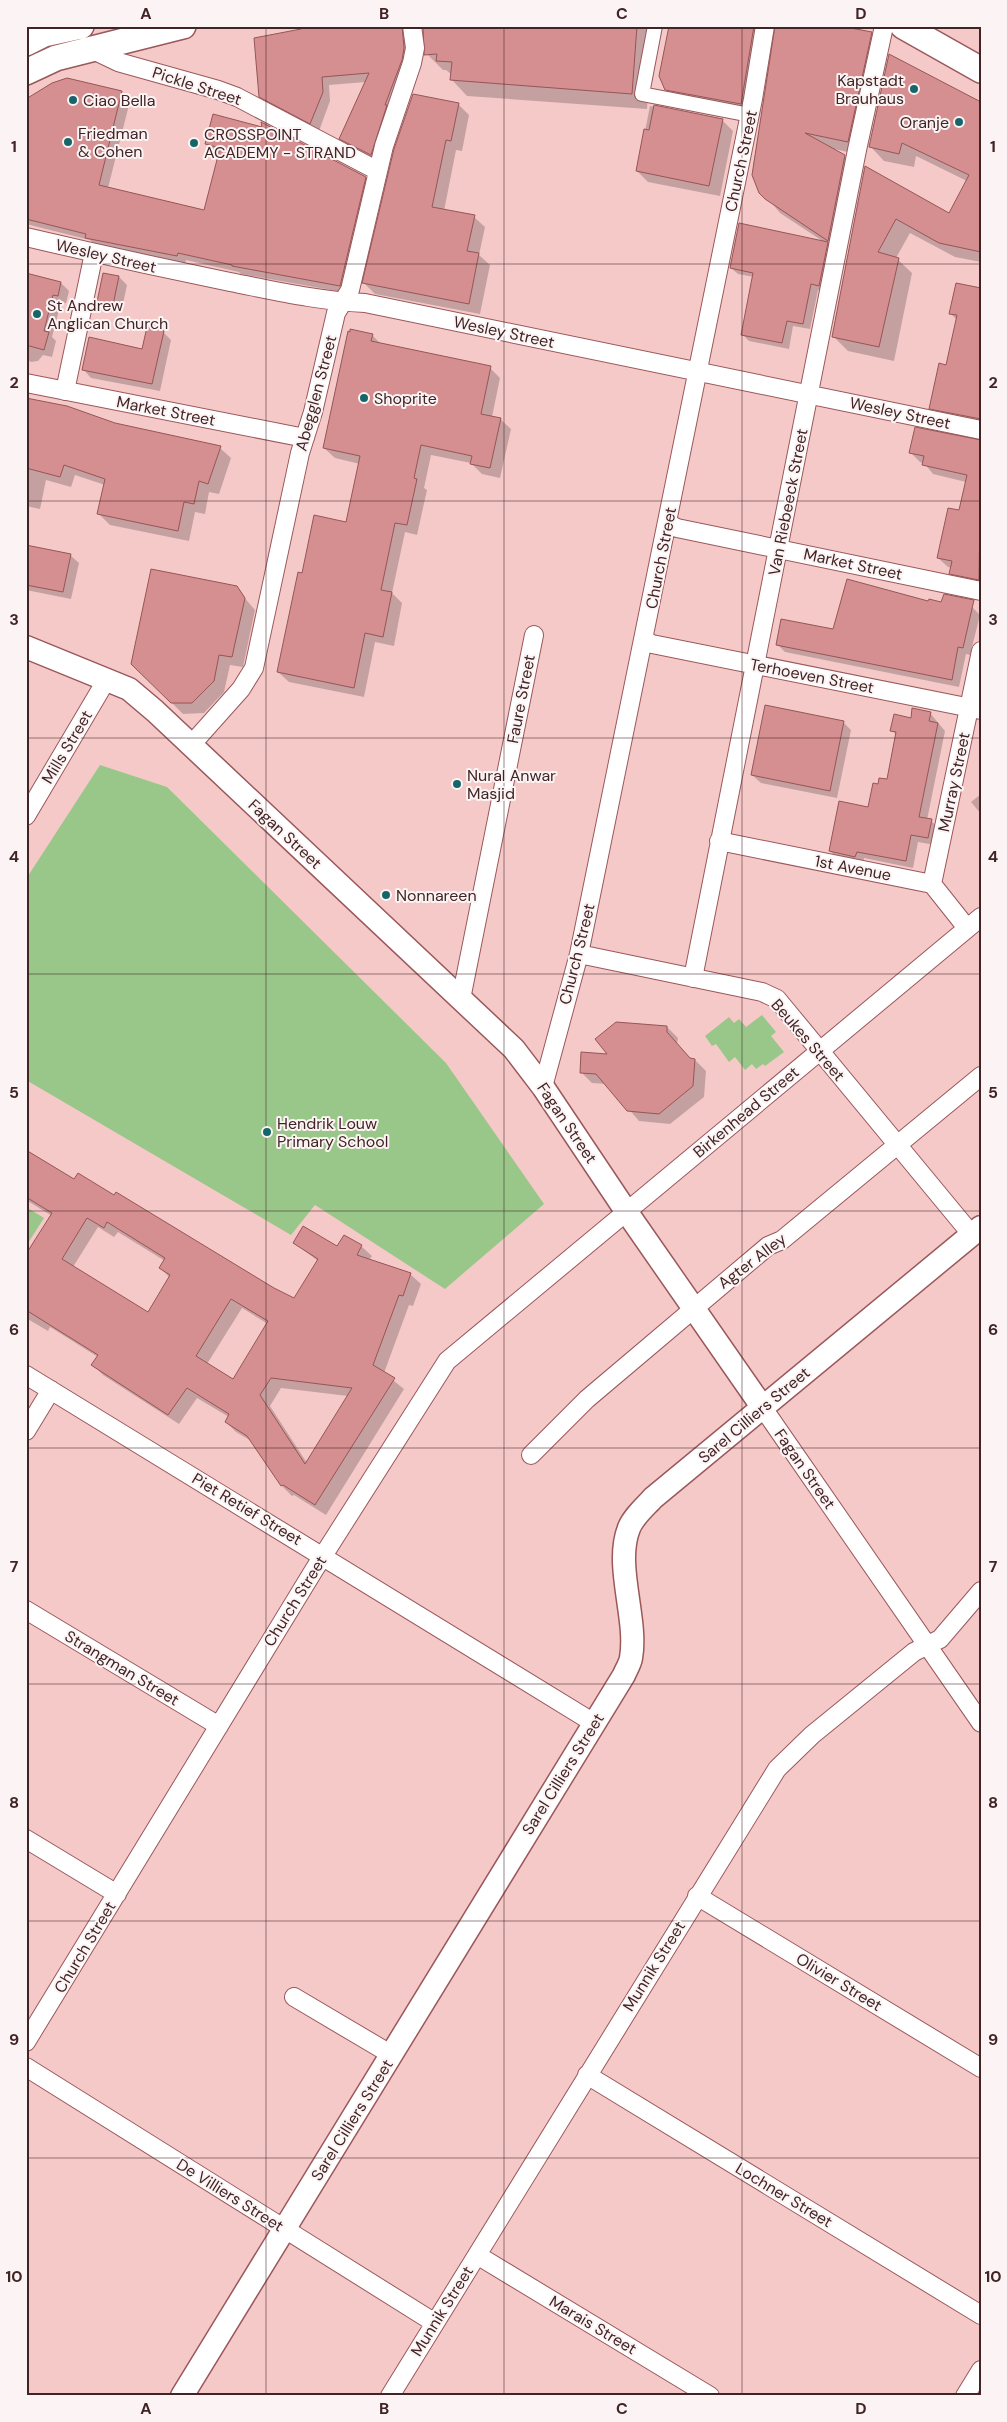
<svg xmlns="http://www.w3.org/2000/svg" width="1007" height="2422" viewBox="0 0 1007 2422" font-family="'DM Sans',sans-serif">
<style>
.green{fill:#99c789}
.shadow{fill:#0003;fill-rule:evenodd}
.building{fill:#d68f91;stroke:#965557;fill-rule:evenodd}
.lines{fill:none;stroke-linecap:round;stroke-linejoin:round}
.pedestrian-casing{stroke:#9a585b;stroke-width:16}
.minor-casing{stroke:#9a585b;stroke-width:20}
.tertiary-casing{stroke:#9a585b;stroke-width:25}
.secondary-casing{stroke:#9a585b;stroke-width:28}
.pedestrian{stroke:#fff;stroke-width:14}
.minor{stroke:#fff;stroke-width:18}
.tertiary{stroke:#fff;stroke-width:22}
.secondary{stroke:#fff;stroke-width:25}
.grid{fill:none;stroke:#412425;stroke-width:1;stroke-opacity:0.55}
.poi-dot{fill:#166568;stroke:#fcf4f4;stroke-width:2}
.labels{text-anchor:middle;dominant-baseline:central;stroke-width:4;stroke-linejoin:round;paint-order:stroke}
.poi-label{font-size:16px;fill:#412425;stroke:#fcf4f4;text-anchor:start}
.street-label{font-size:16px;fill:#412425;stroke:#fcf4f4}
.neatline{fill:none;stroke:#412425;stroke-width:2}
.grid-label{font-size:16px;text-anchor:middle;font-weight:bold;fill:#412425}
</style>
<rect width="100%" height="100%" fill="#f6c9c9"/>
<path class="green" d="M100 765 167 787 446 1063 544 1204 445 1289 315 1205 291 1235 26 1080V879Z
M762 1015 776 1032 771 1036 784 1052 765 1066 763 1064 756 1069 752 1064 745 1070 735 1057 729 1062 716 1044 712 1046 705 1036 729 1017 734 1023 739 1019 746 1027Z
M26 1207 44 1218 26 1246Z"/>
<path class="shadow" d="M316 26H410L412 57 379 163 349 147 340 138 366 82 329 85 330 101 319 131 269 105 260 96Z
M430 26H653L647 109 467 96 452 80V75L446 70H443L427 54Z
M670 26H765L773 35 770 40 757 119 682 105 666 89Z
M777 28 871 34 885 47 861 155 834 149 844 156 858 170 825 292 818 290 810 329 793 326 789 349 749 341 743 335 754 277 738 274 731 268 824 242 780 213 756 184 753 166Z
M121 92 130 101 108 188 205 212 220 153 215 151 206 143 365 178 373 186 348 293 241 274 239 272 186 260 185 264 95 245 90 240 26 224V101Z
M981 103V262L955 257 910 233 896 258 912 273 894 361 848 351 833 336 866 168 949 214 967 181 916 156 914 167 884 161 870 146Z
M458 104 469 115 462 151 456 150 444 211 474 217 485 227 479 255 490 265 480 314 375 294 364 283Z
M650 106 722 120 733 131 720 196 648 182 637 171Z
M26 275 61 283 69 291 66 303 61 302 52 337 56 341 52 357 43 355 38 361 31 362 26 359Z
M119 277 127 285 121 313 106 310 98 301Z
M981 289V426L940 417 931 408 947 366 957 320 950 313Z
M163 332 171 340 160 391 91 378 83 369 143 350Z
M372 335 382 345 490 368 500 378 492 417 500 419 511 429 500 478 482 474 471 463 431 455 424 488 427 490 417 535 405 532 392 593 402 603 394 646 375 642 364 697 289 682 278 672 303 575 347 523 360 464 335 458 324 448Z
M26 399 114 424 220 448 231 458 219 494 209 492 205 514 195 512 189 541 110 525 99 514 105 485 75 475 71 487 46 480 40 509 26 506Z
M981 442V587L960 582 951 573 952 568 948 567 938 558 960 512 966 482 933 474 924 463 920 462 911 453Z
M26 546 70 555 79 563 71 599 26 590Z
M236 588 255 610 243 667 230 665 224 692 204 713 183 714 133 664Z
M972 607 980 615 970 655 966 654 959 687 785 652 777 644 834 630Z
M930 713 945 731 927 820 931 821 939 828 935 845 918 842 913 868 864 858 863 864 837 858 830 851 869 808 879 785 888 781 897 736 892 730 912 719Z
M843 722 851 730 837 798 761 783 752 775Z
M981 794V814L971 802Z
M667 1027 678 1038 677 1044 691 1060H695L706 1071 704 1097 670 1124 639 1121 607 1084 592 1083 581 1072Z
M26 1151 74 1181 294 1299 318 1261 294 1243 338 1248 361 1246 372 1256 369 1260 410 1274 421 1284 413 1306 409 1305 384 1373 404 1389 326 1515 294 1495 292 1496 282 1486 253 1442 236 1432 226 1422 229 1417 197 1398 179 1424 103 1375 93 1365 98 1357 50 1327 48 1331 26 1318V1254L52 1216 26 1200ZM98 1227 114 1237 118 1232 165 1261 160 1268 170 1278 148 1313 73 1267ZM242 1308 268 1324 233 1380 207 1364ZM281 1388 348 1396 307 1463 270 1406Z"/>
<path class="building" d="M300 26H402L404 48 402 60 385 105H387L371 155 339 139 369 73 322 77 323 92 310 124 259 97 254 38 301 29Z
M423 26H637L632 94 450 80 452 62 436 61 437 54 424 55Z
M669 26H754L741 104 665 90 659 76Z
M775 26H840L872 32 848 142 805 133 845 155 828 241 765 199 759 193 752 175Z
M889 54 981 102V252L939 243 896 219 878 252 899 258 879 347 832 337 865 166 949 213 969 175 902 143 899 154 869 147Z
M67 78 122 91 99 185 204 210 220 148 205 144 213 114 262 127 261 122 366 177 340 286 232 266V265L178 253 177 256 85 238 86 234 26 219V99L52 83Z
M413 94 459 103 451 141 446 140 432 207 475 215 467 251 479 253 469 304 362 283 394 149Z
M654 105 723 119 709 186 636 171 644 129 649 130Z
M739 223 828 242 819 286 811 284 803 324 787 321 782 343 741 335 753 273 730 268Z
M26 273 61 282 58 296 53 295 44 331 49 332 44 350 26 345Z
M103 273 119 276 113 305 97 302Z
M956 283 981 288V419L929 409 939 363 946 365 957 315 949 314Z
M147 327 164 331 152 384 82 370 89 337 142 349Z
M350 329 373 334 371 341 491 366 481 414 501 418 490 468 470 464 472 456 421 445 414 478 417 479 407 525 395 523 381 590 392 592 383 637 365 633 354 688 277 672 298 572 302 573 314 515 346 522 360 456 323 448 348 331 350 332Z
M26 398 67 406 115 423 221 446 208 484 199 481 194 504 184 502 178 531 97 514 105 479 64 465 60 477 26 468Z
M915 427 981 440 979 580 949 574 952 561 937 558 948 508 959 510 967 475 922 465 924 456 909 453Z
M26 545 71 554 63 592 26 585Z
M151 569 237 586 245 598 232 657 219 655 214 681 192 703H171L131 664Z
M847 579 928 601 929 599 941 602 944 594 974 600 963 648 958 647 952 680 776 645 781 619 833 629Z
M765 705 844 721 830 791 751 775Z
M912 708 931 712 929 721 938 723 919 817 932 819 928 838 911 835 906 861 857 852 855 857 829 851 839 801 868 807 873 783 878 784 879 778 887 779 896 732 890 731 894 714 911 718Z
M616 1022 667 1026V1032L690 1058 695 1059 693 1086 659 1114 627 1111 596 1074 580 1073 581 1052 607 1054 595 1039Z
M26 1150 74 1179 78 1173 114 1195 116 1192 274 1288 294 1298 318 1259 293 1243 303 1226 337 1246 344 1235 362 1245 357 1255 411 1273 403 1296 399 1295 373 1365 395 1378 315 1505 283 1485 281 1486 247 1436 225 1422 229 1414 187 1388 168 1415 91 1365 98 1355 26 1310V1254L52 1213 26 1197ZM87 1218 104 1228 107 1222 165 1258 159 1268 170 1275 148 1312 62 1259ZM231 1299 268 1321 233 1379 196 1356ZM271 1378 352 1388 305 1464 260 1395Z"/>
<g class="lines">
<defs>
<path id="pedestrian" d="M655 26 642 94 750 115"/>
<path id="minor" d="M93 50 118 62 218 90 237 97 378 171
M26 237C94 253 162 268 230 282 276 291 318 301 365 303L981 430
M26 383 305 438
M65 391 94 253
M668 523 677 528 981 591
M644 640 652 644 981 710
M191 745 241 689 254 668 300 453 313 412 336 313 350 290 384 146 412 63 415 48 412 26
M26 816 107 679
M719 841 932 884 967 928
M932 884 981 651
M579 954 762 992 777 999 972 1235
M693 978 857 150 884 26
M461 999 534 635
M543 1087 579 954 753 99 765 26
M26 1375 594 1723
M763 1408 981 1723
M26 1431 51 1390
M531 1455 587 1399 768 1246 782 1240 981 1076
M26 1610 219 1726
M26 1839 117 1894
M697 1896 981 2068
M294 1997 392 2055
M26 2042 314 1570 447 1361 981 917
M26 2067 435 2323
M587 2075 981 2315
M477 2255 710 2396
M390 2396 777 1769 812 1735 914 1652 940 1639 981 1591
M965 2396 981 2370"/>
<path id="tertiary" d="M26 647 129 689 155 711 514 1049 543 1087 626 1211 763 1408
M182 2396 624 1675C626 1670 630 1664 631 1658 638 1619 614 1565 629 1528 633 1517 646 1506 653 1498L981 1227"/>
<path id="secondary" d="M903 26 981 70
M26 43 44 34 81 26
M26 72 56 58 183 26"/>
</defs>
<use href="#pedestrian" class="pedestrian-casing"/>
<use href="#minor" class="minor-casing"/>
<use href="#tertiary" class="tertiary-casing"/>
<use href="#secondary" class="secondary-casing"/>
<use href="#pedestrian" class="pedestrian"/>
<use href="#minor" class="minor"/>
<use href="#tertiary" class="tertiary"/>
<use href="#secondary" class="secondary"/>
</g>
<path class="grid" d="M266 26V2396M504 26V2396M742 26V2396M26 264H981M26 501H981M26 738H981M26 974H981M26 1211H981M26 1448H981M26 1684H981M26 1921H981M26 2158H981"/>
<g class="poi-dot">
<circle cx="914" cy="89" r="5"/>
<circle cx="73" cy="100" r="5"/>
<circle cx="959" cy="122" r="5"/>
<circle cx="68" cy="142" r="5"/>
<circle cx="194" cy="143" r="5"/>
<circle cx="37" cy="314" r="5"/>
<circle cx="364" cy="398" r="5"/>
<circle cx="457" cy="784" r="5"/>
<circle cx="386" cy="895" r="5"/>
<circle cx="267" cy="1132" r="5"/>
</g>
<g class="labels">
<g class="poi-label">
<text x="904" y="80" text-anchor="end">Kapstadt<tspan x="904" dy="18">Brauhaus</tspan></text>
<text x="83" y="100">Ciao Bella</text>
<text x="949" y="122" text-anchor="end">Oranje</text>
<text x="78" y="133">Friedman<tspan x="78" dy="18">&amp; Cohen</tspan></text>
<text x="204" y="134">CROSSPOINT<tspan x="204" dy="18">ACADEMY - STRAND</tspan></text>
<text x="47" y="305">St Andrew<tspan x="47" dy="18">Anglican Church</tspan></text>
<text x="374" y="398">Shoprite</text>
<text x="467" y="775">Nural Anwar<tspan x="467" dy="18">Masjid</tspan></text>
<text x="396" y="895">Nonnareen</text>
<text x="277" y="1123">Hendrik Louw<tspan x="277" dy="18">Primary School</tspan></text>
</g>
<g class="street-label">
<text transform="translate(197 86) rotate(18)">Pickle Street</text>
<text transform="translate(741 161) rotate(-78)">Church Street</text>
<text transform="translate(106 256) rotate(13)">Wesley Street</text>
<text transform="translate(504 332) rotate(12)">Wesley Street</text>
<text transform="translate(316 393) rotate(-75)">Abegglen Street</text>
<text transform="translate(166 411) rotate(11)">Market Street</text>
<text transform="translate(900 413) rotate(12)">Wesley Street</text>
<text transform="translate(788 502) rotate(-79)">Van Riebeeck Street</text>
<text transform="translate(661 558) rotate(-79)">Church Street</text>
<text transform="translate(853 564) rotate(12)">Market Street</text>
<text transform="translate(812 676) rotate(11)">Terhoeven Street</text>
<text transform="translate(521 699) rotate(-79)">Faure Street</text>
<text transform="translate(67 747) rotate(-59)">Mills Street</text>
<text transform="translate(954 782) rotate(-78)">Murray Street</text>
<text transform="translate(285 834) rotate(43)">Fagan Street</text>
<text transform="translate(853 868) rotate(11)">1st Avenue</text>
<text transform="translate(577 954) rotate(-76)">Church Street</text>
<text transform="translate(808 1040) rotate(49)">Beukes Street</text>
<text transform="translate(746 1112) rotate(-40)">Birkenhead Street</text>
<text transform="translate(567 1123) rotate(56)">Fagan Street</text>
<text transform="translate(752 1261) rotate(-37)">Agter Alley</text>
<text transform="translate(754 1415) rotate(-40)">Sarel Cilliers Street</text>
<text transform="translate(805 1469) rotate(55)">Fagan Street</text>
<text transform="translate(247 1509) rotate(31)">Piet Retief Street</text>
<text transform="translate(295 1601) rotate(-58)">Church Street</text>
<text transform="translate(122 1668) rotate(31)">Strangman Street</text>
<text transform="translate(563 1774) rotate(-58)">Sarel Cilliers Street</text>
<text transform="translate(85 1947) rotate(-59)">Church Street</text>
<text transform="translate(654 1966) rotate(-58)">Munnik Street</text>
<text transform="translate(839 1982) rotate(31)">Olivier Street</text>
<text transform="translate(352 2120) rotate(-58)">Sarel Cilliers Street</text>
<text transform="translate(230 2195) rotate(32)">De Villiers Street</text>
<text transform="translate(784 2195) rotate(31)">Lochner Street</text>
<text transform="translate(442 2311) rotate(-58)">Munnik Street</text>
<text transform="translate(593 2325) rotate(31)">Marais Street</text>
</g>
</g>
<rect width="1007" height="2422" fill="none" stroke="#fcf4f4" stroke-width="55"/>
<rect x="28" y="28" width="952" height="2366" class="neatline"/>
<g class="grid-label">
<text x="146" y="19">A</text>
<text x="384" y="19">B</text>
<text x="622" y="19">C</text>
<text x="861" y="19">D</text>
<text x="14" y="152">1</text>
<text x="993" y="152">1</text>
<text x="14" y="388">2</text>
<text x="993" y="388">2</text>
<text x="14" y="625">3</text>
<text x="993" y="625">3</text>
<text x="14" y="862">4</text>
<text x="993" y="862">4</text>
<text x="14" y="1098">5</text>
<text x="993" y="1098">5</text>
<text x="14" y="1335">6</text>
<text x="993" y="1335">6</text>
<text x="14" y="1572">7</text>
<text x="993" y="1572">7</text>
<text x="14" y="1808">8</text>
<text x="993" y="1808">8</text>
<text x="14" y="2045">9</text>
<text x="993" y="2045">9</text>
<text x="14" y="2282">10</text>
<text x="993" y="2282">10</text>
<text x="146" y="2414">A</text>
<text x="384" y="2414">B</text>
<text x="622" y="2414">C</text>
<text x="861" y="2414">D</text>
</g>
</svg>
